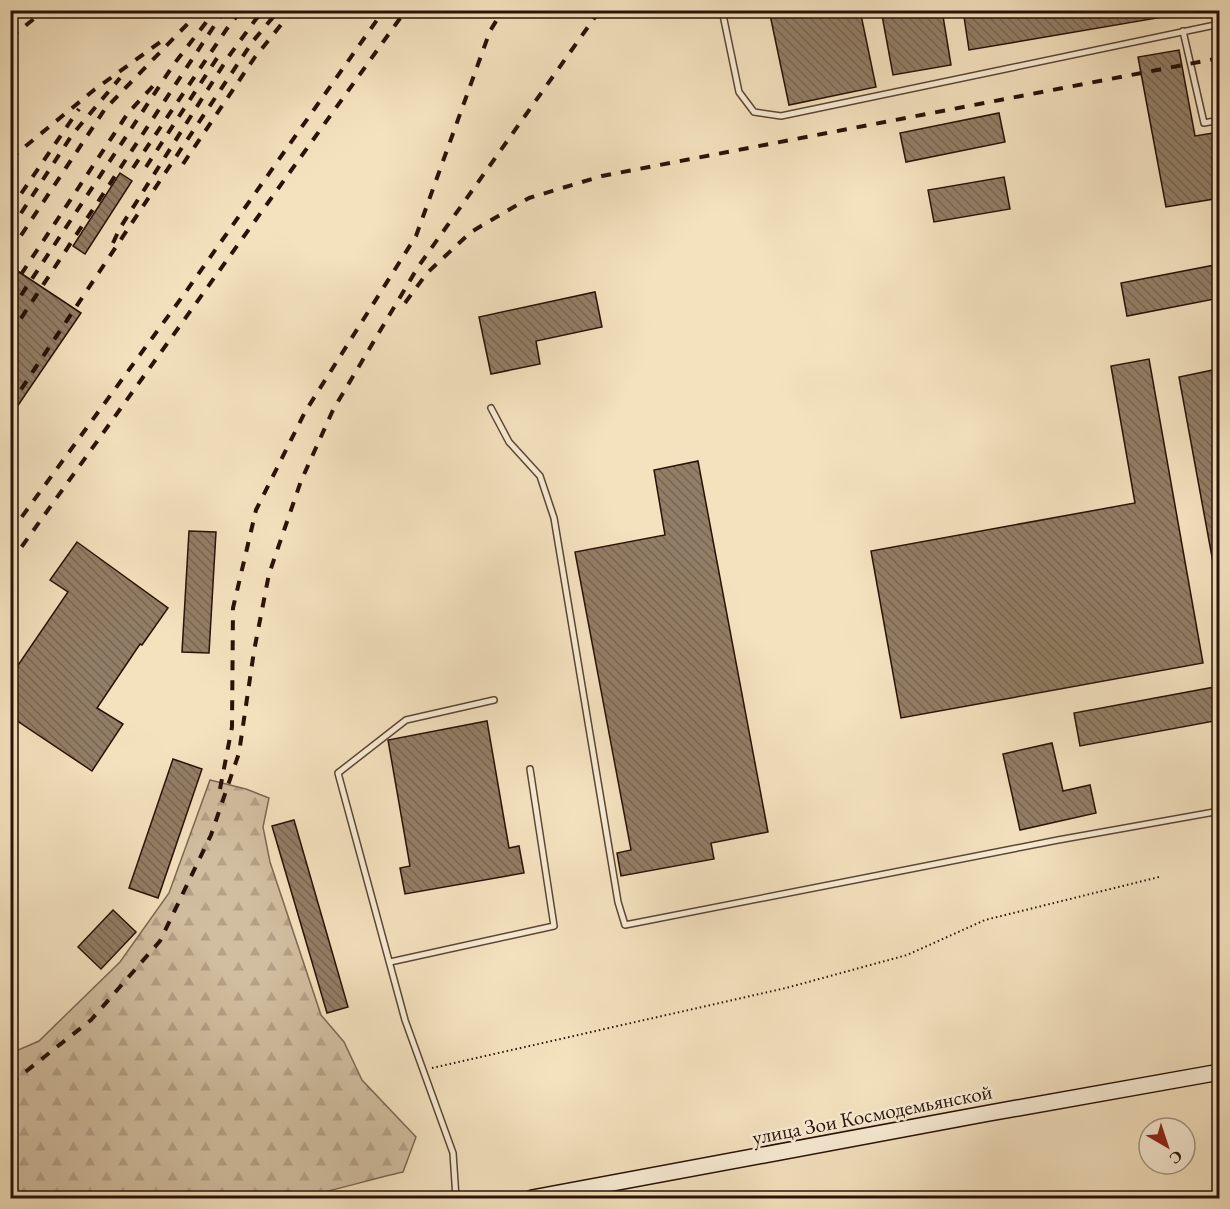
<svg xmlns="http://www.w3.org/2000/svg" width="1230" height="1209" viewBox="0 0 1230 1209" font-family="'EB Garamond',serif">
<style>
.forest{fill:url(#forest-firs);stroke:#7c6853;stroke-width:1.5}
.building{fill:url(#building-back-hatch);stroke:#281106;stroke-width:1.5}
.lines{fill:none;stroke-linecap:round;stroke-linejoin:round}
.lane-casing{stroke:#5b4534;stroke-width:8}
.secondary-casing{stroke:#281106;stroke-width:18}
.path{stroke:#281106;stroke-width:2;stroke-dasharray:1.5 3;stroke-linecap:butt}
.lane{stroke:#f8ecd5;stroke-width:5}
.secondary{stroke:#f8ecd5;stroke-width:15}
.rail{stroke:#281106;stroke-width:4;stroke-dasharray:10 10;stroke-linecap:butt}
.labels{text-anchor:middle;dominant-baseline:central;stroke-width:5;stroke-linejoin:round;paint-order:stroke}
.street-label{font-size:21px;fill:#281106;stroke:#f8ecd5}
</style>
<defs>
<pattern id="forest-firs" width="22" height="20" patternUnits="userSpaceOnUse" patternTransform="scale(1.5)"><rect width="22" height="20" fill="#d1bea0"/><path d="M5 1l3.5 6h-7zM16 11l3.5 6h-7z" fill="#b3a288"/></pattern>
<pattern id="building-back-hatch" width="6" height="6" patternUnits="userSpaceOnUse" patternTransform="scale(1.5)"><rect width="6" height="6" fill="#927e66"/><path d="M-1 5l2 2M0 0l6 6M5-1l2 2" fill="none" stroke="#776652"/></pattern>
</defs>
<rect width="100%" height="100%" fill="#f4e2bf"/>
<filter id="stains"><feTurbulence type="fractalNoise" baseFrequency=".00333" numOctaves="4"/><feColorMatrix values="0 0 0 0 .2 0 0 0 0 .09 0 0 0 0 .02 0 0 0 .5 -.17"/></filter>
<radialGradient id="worn" r=".72"><stop offset=".6" stop-color="#630" stop-opacity="0"/><stop offset="1" stop-color="#630" stop-opacity=".3"/></radialGradient>
<path class="forest" d="M210 780 246 789 269 798 263 827 270 862 321 1015 344 1042 362 1080 416 1137 403 1172C367 1180 331 1192 295 1198 279 1201 252 1194 240 1198H11V1049L16 1051 39 1041 120 962 169 893Z"/>
<path class="building" d="M769 10H860L876 87 789 105Z
M881 10H942L951 65 893 75Z
M963 10H1168L1169 16 969 50Z
M1179 50 1195 136 1220 132V198L1166 207 1138 57Z
M999 113 1005 142 906 162 900 133Z
M120 173 132 181 85 254 73 246Z
M1004 177 1010 209 934 222 928 190Z
M1220 264V298L1127 316 1121 283Z
M10 266 81 313 10 417Z
M595 292 602 327 536 341 540 364 491 374 479 317Z
M1149 359 1203 663 901 718 871 551 1135 503 1111 366Z
M1213 370 1220 403V567L1214 568 1179 377Z
M698 461 768 832 711 843 714 859 621 876 617 853 631 850 575 552 665 535 654 470Z
M189 531 216 532 209 653 182 652Z
M77 542 168 608 142 645 140 644 97 708 123 724 92 771 10 716V677L68 592 50 580Z
M1220 686V720L1080 746 1074 713Z
M487 721 509 848 519 846 524 873 405 894 400 868 410 866 388 740Z
M1052 743 1063 791 1090 785 1096 813 1020 830 1003 754Z
M173 759 202 769 158 898 129 888Z
M294 820 348 1007 327 1013 272 826Z
M113 910 136 932 101 969 78 947Z"/>
<g class="lines">
<defs>
<path id="lane" d="M722 10 739 92 754 112 781 116 1220 24
M1183 31 1204 123 1220 120
M491 408 509 442 540 476 554 518 618 902 625 925 1058 840 1220 811
M390 962 554 926 530 769
M456 1198 453 1153 405 1020 338 773 406 720 494 700"/>
<path id="secondary" d="M532 1198 984 1114 1220 1072"/>
</defs>
<use href="#lane" class="lane-casing"/>
<use href="#secondary" class="secondary-casing"/>
<path class="path" d="M432 1068 786 988 907 955 985 920 1159 877"/>
<use href="#lane" class="lane"/>
<use href="#secondary" class="secondary"/>
<path class="rail" d="M10 18 19 10
M10 38 45 10
M10 159 94 90 163 40
M183 164 255 57 293 10
M146 167 221 52
M133 168 228 27 242 10
M10 210 79 109
M10 230 72 135 120 78
M113 243 120 228 229 56 256 19 266 10
M10 252 105 109 201 10
M10 291 128 113 153 86
M405 303 427 273 471 232 529 198 602 176 1220 58
M10 312 174 64 214 12
M10 335 220 17 227 10
M10 406 253 41 279 10
M10 533 185 293 384 10
M10 563 406 10
M220 789 232 727 233 608 256 510 305 412 416 236 490 31 503 10
M10 1084 91 1020 160 941 211 835 239 753 254 651 269 574 301 481 333 410 418 267 600 10"/>
</g>
<g class="labels">
<g class="street-label">
<text transform="translate(872 1114) rotate(-11)">улица Зои Космодемьянской</text>
</g>
</g>
<rect width="1230" height="1209" fill="none" stroke="#f4e2bf" stroke-width="36"/>
<rect x="12" y="12" width="1206" height="1185" fill="none" stroke="#281106" stroke-width="3"/>
<rect x="18" y="18" width="1194" height="1173" fill="none" stroke="#281106" stroke-width="1.5"/>
<g transform="translate(1167 1146) rotate(141)"><circle r="28" fill="#f8ecd5" stroke="#a59482" stroke-width="1.5"/>
<path d="M0-4.5L10 22L0 15L-10 22Z" fill="#8f2418"/>
<text y="-9" font-size="16" font-weight="bold" text-anchor="middle" fill="#281106">С</text>
</g>
<rect width="100%" height="100%" filter="url(#stains)"/>
<rect width="100%" height="100%" fill="url(#worn)"/>
</svg>
